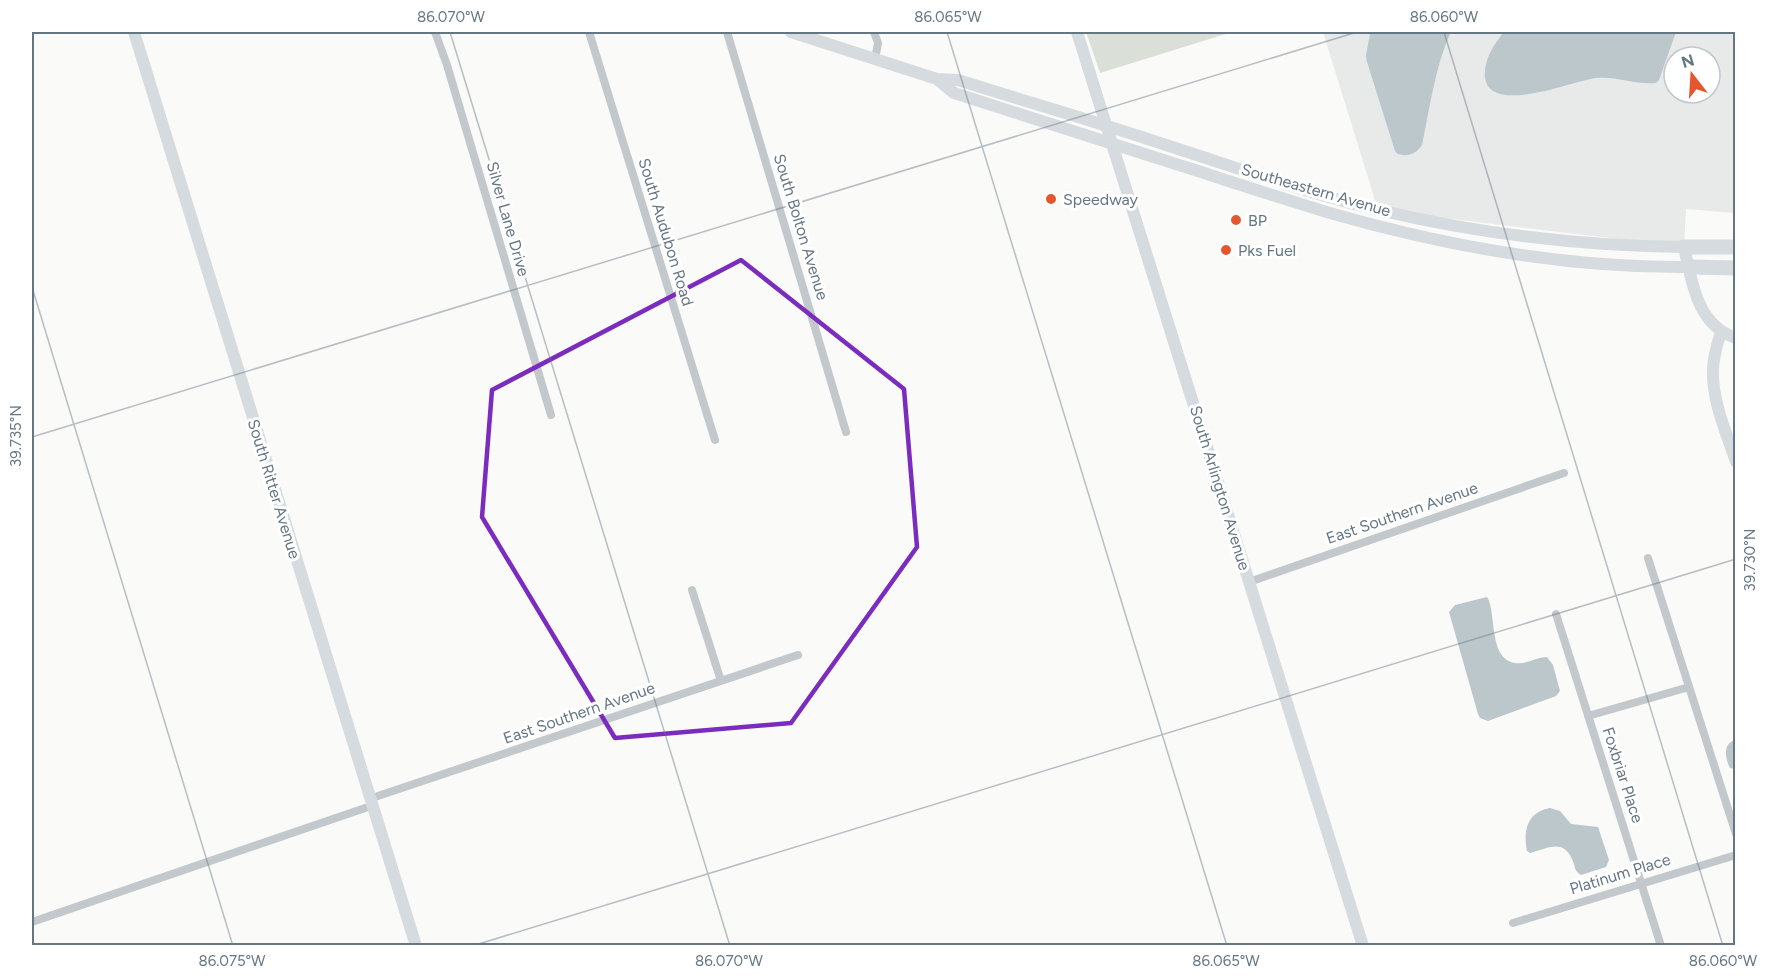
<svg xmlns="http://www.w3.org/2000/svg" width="1767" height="977" viewBox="0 0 1767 977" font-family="Figtree,sans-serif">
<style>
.built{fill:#e8e9e9;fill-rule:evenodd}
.green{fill:#dadfd7}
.water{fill:#bbc7cb}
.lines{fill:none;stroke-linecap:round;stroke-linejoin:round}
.street{stroke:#c3c8cc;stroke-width:8}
.secondary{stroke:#d6dbdf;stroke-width:12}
.primary{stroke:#d6dbdf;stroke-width:12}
.highway{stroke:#d6dbdf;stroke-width:15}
.marked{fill:none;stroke:#7b2cbf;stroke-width:4.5;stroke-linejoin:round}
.ticks{fill:none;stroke:#657683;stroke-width:1.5;stroke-opacity:0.45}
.poi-dot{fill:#e4572e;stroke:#fff;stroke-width:2}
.labels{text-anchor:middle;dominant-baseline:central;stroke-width:6;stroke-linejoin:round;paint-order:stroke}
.street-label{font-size:16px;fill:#657683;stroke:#fff}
.poi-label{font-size:16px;fill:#657683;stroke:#fff;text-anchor:start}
.neatline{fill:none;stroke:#657683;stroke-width:2}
.ticks-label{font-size:15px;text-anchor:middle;fill:#657683}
</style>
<rect width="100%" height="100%" fill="#fafaf8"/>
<path class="built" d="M1323 32H1735V213L1686 209 1684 247 1378 210ZM1674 57H1710V93H1674Z"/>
<path class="green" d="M1086 32H1232L1100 73Z"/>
<path class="water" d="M1376 32H1451C1435 66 1430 108 1422 145 1416 154 1408 157 1398 154L1395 151 1367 62 1366 55 1370 34Z
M1504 32H1676L1659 80 1656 83C1636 85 1616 76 1596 78 1575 80 1491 116 1485 78 1483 61 1494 44 1504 32Z
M1487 597C1497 613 1488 659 1515 663 1526 665 1536 657 1547 657L1553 665 1560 691 1556 696 1488 721 1480 718 1478 714 1449 612 1455 605Z
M1735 740V769L1730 768 1729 766C1725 756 1723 744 1735 740Z
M1550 808 1560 811 1571 824 1598 827 1609 860 1606 867 1581 875C1576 872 1575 869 1574 864 1565 838 1551 847 1530 853L1527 851C1523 831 1527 812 1550 808Z"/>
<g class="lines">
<path class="street" d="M435 32 447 65 551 415
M589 32 715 440
M727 32 846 432
M874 32 878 43 875 59
M1648 558 1736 834
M1249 582 1564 473
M692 590 721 681
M1556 614 1661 946
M1588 716 1689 687
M369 799 798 655
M32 922 371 806
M1513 923 1736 855"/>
<path class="secondary" d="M134 32 416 946
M1077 32 1363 946
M1684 247C1692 283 1697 325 1736 338
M1721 332C1717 345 1713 357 1713 370 1712 401 1726 432 1736 462"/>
<path class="primary" d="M791 32 937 79 958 80C1028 102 1097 122 1166 145 1238 168 1309 194 1383 211 1481 234 1584 246 1684 247
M937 79 954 93C1029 117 1104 141 1179 165 1229 181 1280 198 1330 213 1445 246 1569 268 1689 267"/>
<path class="highway" d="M1684 247H1736
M1689 267 1736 268"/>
</g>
<path class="marked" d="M741 260 904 389 917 547 791 723 615 738 482 517 492 390Z"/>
<path class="ticks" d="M450 32 730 946M947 32 1227 946M1444 32 1723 946M32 287 233 946M32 437 1357 32M472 946 1736 559"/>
<g class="poi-dot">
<circle cx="1051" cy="199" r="6"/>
<circle cx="1236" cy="220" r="6"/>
<circle cx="1226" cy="250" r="6"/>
</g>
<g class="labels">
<g class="street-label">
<text transform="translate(1316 190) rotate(16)">Southeastern Avenue</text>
<text transform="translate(508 219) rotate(74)">Silver Lane Drive</text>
<text transform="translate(801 227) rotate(73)">South Bolton Avenue</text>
<text transform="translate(666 232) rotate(73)">South Audubon Road</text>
<text transform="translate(1220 488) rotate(73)">South Arlington Avenue</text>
<text transform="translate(274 489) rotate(73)">South Ritter Avenue</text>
<text transform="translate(1402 513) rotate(-19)">East Southern Avenue</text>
<text transform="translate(579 713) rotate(-19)">East Southern Avenue</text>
<text transform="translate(1623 775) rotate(72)">Foxbriar Place</text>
<text transform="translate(1620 874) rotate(-17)">Platinum Place</text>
</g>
<g class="poi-label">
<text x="1063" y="199">Speedway</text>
<text x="1248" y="220">BP</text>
<text x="1238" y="250">Pks Fuel</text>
</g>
</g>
<rect width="1767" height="977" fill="none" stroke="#ffffff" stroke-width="66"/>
<g transform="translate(1692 75) rotate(343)"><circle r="28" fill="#ffffff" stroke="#c1c8cd" stroke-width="1.5"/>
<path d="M0-4.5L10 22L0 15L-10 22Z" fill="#e4572e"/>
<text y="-9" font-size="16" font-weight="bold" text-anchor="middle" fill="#657683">N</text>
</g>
<rect x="33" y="33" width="1701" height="911" class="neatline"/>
<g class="ticks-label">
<text x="451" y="22">86.070°W</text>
<text x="948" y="22">86.065°W</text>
<text x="1444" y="22">86.060°W</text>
<text transform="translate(16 436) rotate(-90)" y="5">39.735°N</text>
<text transform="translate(1750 560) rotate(-90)" y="5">39.730°N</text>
<text x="232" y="966">86.075°W</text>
<text x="729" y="966">86.070°W</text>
<text x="1226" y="966">86.065°W</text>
<text x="1723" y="966">86.060°W</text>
</g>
</svg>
